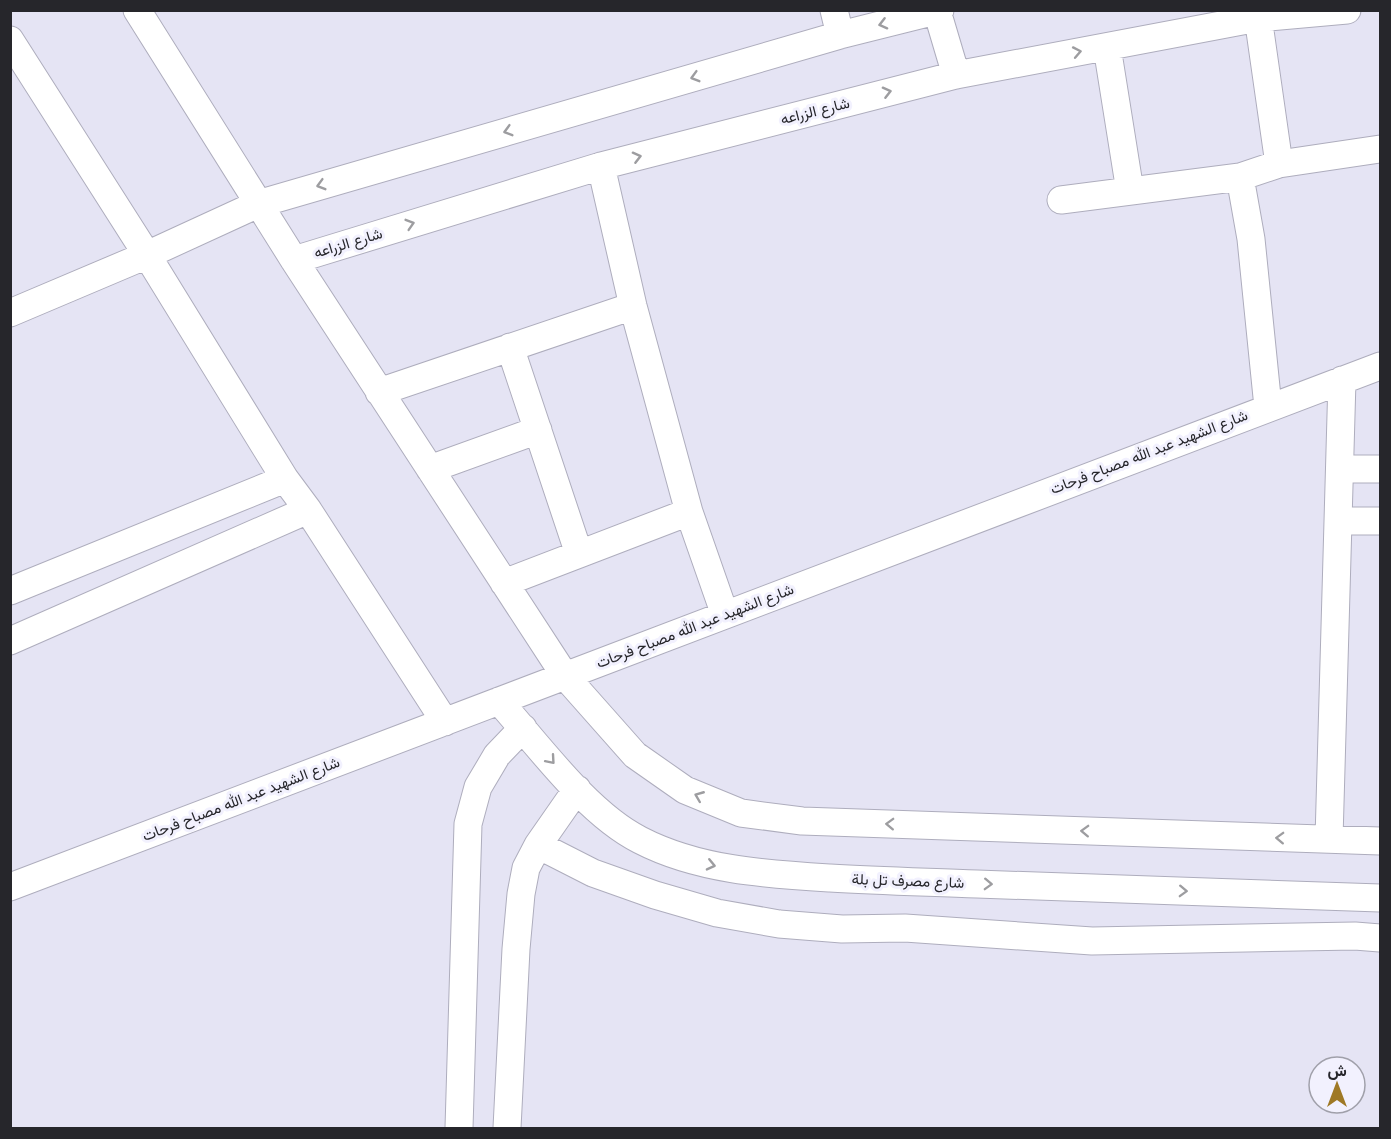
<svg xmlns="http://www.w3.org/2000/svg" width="1391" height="1139" viewBox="0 0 1391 1139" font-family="'Fira Sans',Vazirmatn,sans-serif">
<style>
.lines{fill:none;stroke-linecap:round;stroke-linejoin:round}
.minor-casing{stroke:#aeadbd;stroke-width:29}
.minor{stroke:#fff;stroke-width:27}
.oneway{stroke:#9d9da0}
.labels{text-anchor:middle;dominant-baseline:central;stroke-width:6;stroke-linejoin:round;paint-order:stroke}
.street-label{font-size:15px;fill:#26262b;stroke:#f2f1fe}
</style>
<rect width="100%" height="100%" fill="#e5e4f4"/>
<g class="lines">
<defs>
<path id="minor" d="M137 10 294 260 565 676 635 755 685 790 741 813 802 821 1380 841
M834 10 840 35
M1257 10 1279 164
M937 11 956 75
M10 40 147 255 285 479 308 510 445 722
M1107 47 1130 191
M601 166 633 306 689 512 725 615
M1240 177 1251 239 1268 407
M1061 200 1240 177 1279 164 1380 149
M294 260 601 166 956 75 1258 18 1347 10
M10 313 147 255 258 204 840 35 940 10
M510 347 579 554
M379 392 633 306
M430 469 538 430
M1340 469H1380
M1338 521H1380
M504 583 689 512
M10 591 285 479
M10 641 308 510
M499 701C538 745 588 814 640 840 698 870 765 874 830 878 879 881 928 882 977 884 1111 889 1246 893 1380 898
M1329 839 1342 380
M538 845 593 873 655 895 717 913 779 924 842 929 905 928 1092 941 1355 936 1380 938
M10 887 1380 366
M459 1128 468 824 478 787 497 755 523 728
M507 1128 516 949 521 894 526 868 538 845 577 789"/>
</defs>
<use href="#minor" class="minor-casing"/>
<use href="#minor" class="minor"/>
</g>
<defs><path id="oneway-chevron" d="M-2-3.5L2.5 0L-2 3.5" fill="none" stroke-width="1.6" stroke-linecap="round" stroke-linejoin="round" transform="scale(1.5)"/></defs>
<g class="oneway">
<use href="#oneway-chevron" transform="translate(883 24) rotate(166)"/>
<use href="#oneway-chevron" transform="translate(1077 52) rotate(-11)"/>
<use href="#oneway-chevron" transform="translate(695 77) rotate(164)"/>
<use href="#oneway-chevron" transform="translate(887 92) rotate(-14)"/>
<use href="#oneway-chevron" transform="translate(508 131) rotate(164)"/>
<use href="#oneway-chevron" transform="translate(637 157) rotate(-14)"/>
<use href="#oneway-chevron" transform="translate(321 185) rotate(164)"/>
<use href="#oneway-chevron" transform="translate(410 224) rotate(-17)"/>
<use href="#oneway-chevron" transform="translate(551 760) rotate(49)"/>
<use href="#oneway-chevron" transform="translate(699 796) rotate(-158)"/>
<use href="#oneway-chevron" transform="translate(890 824) rotate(-178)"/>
<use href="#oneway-chevron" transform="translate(1085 831) rotate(-178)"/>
<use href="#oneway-chevron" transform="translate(1280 838) rotate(-178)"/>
<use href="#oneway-chevron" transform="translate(711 865) rotate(13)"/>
<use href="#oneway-chevron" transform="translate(988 884) rotate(2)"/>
<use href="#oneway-chevron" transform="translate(1183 891) rotate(2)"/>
</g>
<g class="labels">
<g class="street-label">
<text transform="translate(815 111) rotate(-14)">شارع الزراعه</text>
<text transform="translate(348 243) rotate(-17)">شارع الزراعه</text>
<text transform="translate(1149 452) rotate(-21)">شارع الشهيد عبد الله مصباح فرحات</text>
<text transform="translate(695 626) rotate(-21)">شارع الشهيد عبد الله مصباح فرحات</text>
<text transform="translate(241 799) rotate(-21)">شارع الشهيد عبد الله مصباح فرحات</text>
<text transform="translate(908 881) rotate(2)">شارع مصرف تل بلة</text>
</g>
</g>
<rect width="1391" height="1139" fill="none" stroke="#26262b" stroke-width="24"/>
<g transform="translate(1337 1085)"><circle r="28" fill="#f2f1fe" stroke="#a0a0aa" stroke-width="1.5"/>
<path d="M0-4.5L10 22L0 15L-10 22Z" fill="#9f7926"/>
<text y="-9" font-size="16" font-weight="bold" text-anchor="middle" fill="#26262b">ش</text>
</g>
</svg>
